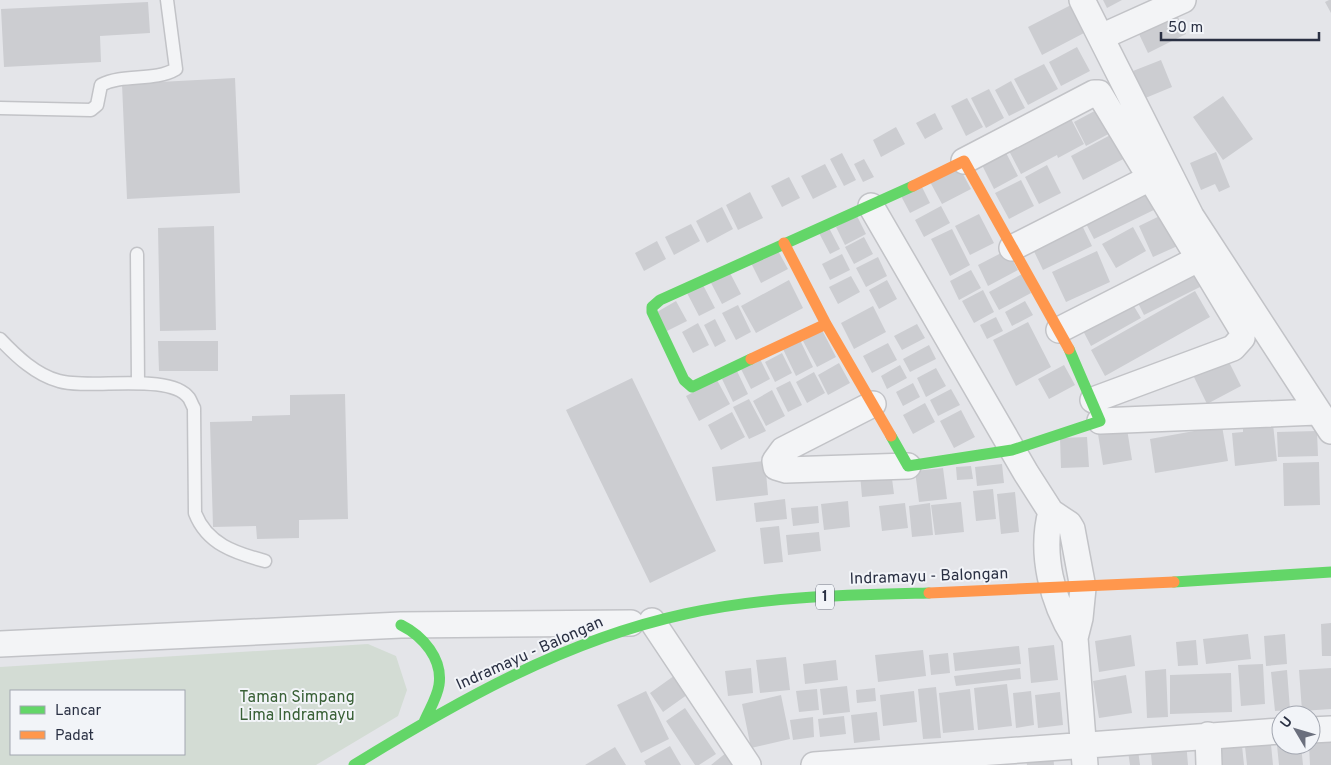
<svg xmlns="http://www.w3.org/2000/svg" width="1331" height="765" viewBox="0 0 1331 765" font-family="Overpass,sans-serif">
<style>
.green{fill:#d3dcd4;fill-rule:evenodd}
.building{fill:#cccdd1}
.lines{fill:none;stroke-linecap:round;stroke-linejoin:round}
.lane-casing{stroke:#c2c3c7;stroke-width:15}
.street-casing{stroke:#c2c3c7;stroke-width:28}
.lane{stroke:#f3f4f6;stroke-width:12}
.street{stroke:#f3f4f6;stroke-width:25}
.fast{stroke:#63d668;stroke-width:11}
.slow{stroke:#ff974d;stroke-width:11}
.labels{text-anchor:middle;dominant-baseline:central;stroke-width:4;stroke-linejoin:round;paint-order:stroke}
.shield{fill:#f2f4f8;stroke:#666b79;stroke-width:1}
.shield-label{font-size:15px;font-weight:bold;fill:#2a3043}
.street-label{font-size:16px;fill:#2a3043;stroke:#f2f4f8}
.park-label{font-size:16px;fill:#396036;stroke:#f2f4f8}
</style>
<rect width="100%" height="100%" fill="#e4e5e9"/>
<path class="green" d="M368 644 396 656 407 690 398 716 316 765H0V667ZM11 691H184V754H11Z"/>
<path class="building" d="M1103 0H1122L1107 8Z
M1329 0H1331V13L1325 2Z
M148 2 150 33 100 36 101 62 4 67 1 9Z
M1071 5 1084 33 1042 55 1028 27Z
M1176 13 1186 34 1148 53 1138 32Z
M1077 47 1090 71 1061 86 1049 62Z
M1161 60 1172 87 1143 99 1133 71Z
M1044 64 1058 89 1028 105 1014 79Z
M235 78 240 193 127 199 122 84Z
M1011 81 1025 108 1009 116 995 90Z
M989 89 1004 118 986 128 971 98Z
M1223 96 1253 139 1223 160 1193 117Z
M967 98 983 127 966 136 951 106Z
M1102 107 1114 131 1086 146 1074 122Z
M935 113 943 129 925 139 916 123Z
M1070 117 1084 144 1058 158 1057 155 1021 174 1007 147Z
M896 127 905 144 881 157 873 140Z
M1116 132 1129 156 1083 180 1071 156Z
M1003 147 1018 176 994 189 979 159Z
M1216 152 1230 187 1219 192 1215 184 1201 190 1190 163Z
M842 153 856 180 844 186 830 159Z
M864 159 874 177 863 182 854 164Z
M825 164 837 187 813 199 801 176Z
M958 165 971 189 942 204 929 180Z
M1047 165 1061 193 1039 204 1025 177Z
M789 177 800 198 782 207 771 186Z
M1021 180 1034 206 1009 219 995 193Z
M1148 184 1160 207 1094 239 1082 216Z
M921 185 930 203 910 213 901 196Z
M750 192 763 218 738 230 726 205Z
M941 206 950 223 924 237 915 220Z
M722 207 733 229 707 243 696 221Z
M1168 212 1182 244 1153 257 1139 226Z
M979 214 994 243 970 255 955 226Z
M857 216 866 234 845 245 836 227Z
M1078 217 1092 246 1043 270 1029 241Z
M691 224 700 241 674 255 665 237Z
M214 226 216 330 160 331 158 228Z
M1133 227 1146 251 1116 268 1102 244Z
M829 228 840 249 830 254 819 233Z
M952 229 970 265 950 276 931 239Z
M864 237 873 254 854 264 845 247Z
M657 241 666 259 644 271 635 253Z
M777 249 788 269 761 283 751 263Z
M1007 250 1018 270 988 286 978 265Z
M1097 251 1110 282 1066 302 1052 272Z
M842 254 850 270 830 280 822 264Z
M878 257 887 276 866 287 856 268Z
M1191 269 1200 287 1144 315 1135 297Z
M971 270 981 288 959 300 950 281Z
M730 273 741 294 722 304 711 283Z
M1022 274 1031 293 999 310 989 292Z
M851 276 860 292 838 304 829 287Z
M789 280 803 308 756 333 741 306Z
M887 280 897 299 879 309 869 290Z
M703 285 715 308 699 316 687 293Z
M983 290 994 312 974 323 962 301Z
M1195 291 1210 317 1105 376 1091 350Z
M1129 298 1141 318 1091 346 1080 325Z
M676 301 687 321 667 331 657 312Z
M1025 301 1033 315 1012 326 1005 312Z
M738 305 751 332 736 340 722 313Z
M873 306 886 332 854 349 841 323Z
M996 317 1003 331 987 339 980 325Z
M715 319 726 341 715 347 704 325Z
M1028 322 1051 367 1016 386 993 340Z
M698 323 709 345 693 353 682 332Z
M917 324 925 338 902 350 894 336Z
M822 330 836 357 817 367 803 341Z
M800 340 813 367 796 376 783 349Z
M158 341H218V371H159Z
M888 343 897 360 872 373 863 356Z
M929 345 936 359 910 372 903 359Z
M782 353 792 373 775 382 765 362Z
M759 357 770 379 751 389 740 367Z
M1227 358 1241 386 1207 404 1193 375Z
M839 363 850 383 828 395 818 375Z
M900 365 907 378 887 389 881 376Z
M1064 365 1075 385 1049 399 1038 379Z
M936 368 946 386 926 397 917 378Z
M737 371 748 394 733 402 722 379Z
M814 372 825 393 807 403 796 382Z
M632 378 716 551 650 583 566 410Z
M717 380 730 404 699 421 686 396Z
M790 381 802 405 788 412 776 388Z
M913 383 920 397 903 406 896 392Z
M951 389 960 405 938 416 930 400Z
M772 390 785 416 766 426 753 401Z
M345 394 348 519 299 520V538L257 539 256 526 213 527 210 422 252 421V416L290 415V395Z
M749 399 766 431 749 439 733 407Z
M925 403 935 422 913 434 903 415Z
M961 410 975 437 954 448 940 421Z
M732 412 745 437 721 450 708 425Z
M1273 424 1277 461 1235 466 1232 433 1243 432V428Z
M1222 426 1228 461 1155 473 1150 439Z
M1127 429 1132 460 1103 465 1098 434Z
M1317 431 1318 456 1278 457 1277 432Z
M1087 437 1089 467 1061 468 1060 438Z
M765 461 768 495 716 501 712 467Z
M1319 462 1320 505 1284 506 1283 463Z
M1002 464 1004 483 977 486 975 467Z
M971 466 973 479 957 480 956 467Z
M943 468 947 499 919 502 915 471Z
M891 471 894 494 862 497 860 474Z
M993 489 996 519 976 521 973 491Z
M1015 492 1019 532 1001 534 997 494Z
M785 499 787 519 756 522 754 503Z
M848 501 850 527 824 530 821 504Z
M961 502 964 532 935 535 931 505Z
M905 503 908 528 882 531 879 506Z
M930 503 933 535 912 537 909 506Z
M818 506 819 523 793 526 791 508Z
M779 526 783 562 764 564 760 528Z
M819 532 821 551 788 555 786 535Z
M1331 623V656H1322L1321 624Z
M1248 634 1251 659 1206 664 1203 639Z
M1285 634 1287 664 1266 666 1264 636Z
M1131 635 1135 666 1099 672 1095 641Z
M1196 640 1198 665 1178 666 1176 642Z
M1054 645 1058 680 1031 683 1028 648Z
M1019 646 1021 664 955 671 953 653Z
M923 650 926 676 878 682 875 655Z
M948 653 950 673 931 675 929 655Z
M786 657 790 690 760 693 756 660Z
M836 660 838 680 805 684 803 664Z
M1263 664 1265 704 1241 706 1238 665Z
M751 668 753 693 728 696 725 671Z
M1020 668 1021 679 956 686 954 676Z
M1331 668V709L1302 711 1299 670Z
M1166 669 1168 717 1147 718 1145 671Z
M1287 670 1290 710 1275 711 1271 672Z
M678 673 691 692 663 712 650 693Z
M1231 673 1232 712 1170 714V675Z
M1126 675 1132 713 1099 718 1093 681Z
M1007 684 1012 726 978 730 974 688Z
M847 686 850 712 823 715 820 689Z
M936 687 941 738 923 739 918 689Z
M875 688 876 701 857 703 856 690Z
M817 689 819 710 799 712 796 691Z
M970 689 974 730 943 733 939 693Z
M646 691 669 739 641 753 617 705Z
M914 691 917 722 883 726 880 695Z
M1031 691 1034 725 1016 728 1013 693Z
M1060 692 1063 725 1038 728 1035 695Z
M781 695 790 739 751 748 742 704Z
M685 708 716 754 699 765H695L666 721Z
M877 712 880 740 854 743 851 715Z
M844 716 846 734 820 737 818 719Z
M813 717 814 737 793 740 790 720Z
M1270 734 1273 765H1247L1244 737Z
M1281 734V745H1301L1303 765H1279L1276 735Z
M1331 734V765H1310L1309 745H1311V736Z
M1241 736 1244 765H1212L1210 739Z
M1186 741 1188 765H1152L1150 744Z
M670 746 681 765H646L644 761Z
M615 747 626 765H585Z
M732 748 745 765H711Z
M1138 750 1140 765H1130L1128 751Z
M1053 753 1054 765H1027L1026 756Z"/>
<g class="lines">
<defs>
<path id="lane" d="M0 108 91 110 97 105 101 85C124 73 154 82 176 69L167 0
M137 254 138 383
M0 339C16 356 36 375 59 381 89 390 170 372 189 398 191 401 192 405 194 408L195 513C207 544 235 553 265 561"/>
<path id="street" d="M1082 0 1191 216 1331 431
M1101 37 1183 0
M964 161 1094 93H1099L1242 330V338L1233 348 1093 400
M871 206 1026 473 1051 512 1069 524 1072 529 1083 588 1080 618 1075 638 1085 765
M1012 248 1150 178
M1059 330 1198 259
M873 404 783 450 775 461 776 467 786 470 908 466
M1100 421 1317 412
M1051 512C1040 553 1052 602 1075 638
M652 621 748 765
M0 644 401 625 631 623
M1311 730 1331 729
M1208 735 1209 765
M814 765 1281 731"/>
</defs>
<use href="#lane" class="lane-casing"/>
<use href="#street" class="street-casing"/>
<use href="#lane" class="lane"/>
<use href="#street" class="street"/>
<path class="fast" d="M751 359 692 387 684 380 652 312V307L660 300 913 186
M891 436 908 466 1012 450 1100 421 1069 349
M1174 582 1331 572
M401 625C423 636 443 659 439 685 437 698 429 710 424 722
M354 765C458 701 565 640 685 614 765 596 848 595 929 593"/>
<path class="slow" d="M913 186 964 161 1069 349
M784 243 826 324 891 436
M751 359 826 324
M929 593 1174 582"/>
</g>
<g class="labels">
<rect class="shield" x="816" y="584.5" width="18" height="25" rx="4"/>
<g class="shield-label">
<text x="825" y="597">1</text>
</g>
<g class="street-label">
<text transform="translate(929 577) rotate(-2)">Indramayu - Balongan</text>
<text transform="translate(530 654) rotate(-24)">Indramayu - Balongan</text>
</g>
<g class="park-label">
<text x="297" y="698">Taman Simpang<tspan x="297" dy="18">Lima Indramayu</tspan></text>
</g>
</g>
<rect x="10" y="690" width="175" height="65" fill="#f2f4f8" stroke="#a2a6b0"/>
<rect x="20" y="706" width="25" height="8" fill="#63d668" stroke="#a2a6b0"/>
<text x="55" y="715" font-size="15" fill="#2a3043">Lancar</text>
<rect x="20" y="731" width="25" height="8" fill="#ff974d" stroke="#a2a6b0"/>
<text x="55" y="740" font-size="15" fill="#2a3043">Padat</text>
<g transform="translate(1296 730) rotate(308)"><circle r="24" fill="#f2f4f8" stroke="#a2a6b0"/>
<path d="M0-4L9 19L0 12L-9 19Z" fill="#6b6f7d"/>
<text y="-8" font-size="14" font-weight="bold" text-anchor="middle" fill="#2a3043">U</text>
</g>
<path d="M1161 32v8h158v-8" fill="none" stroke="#2a3043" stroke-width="2.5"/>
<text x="1168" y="32" font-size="15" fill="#2a3043" stroke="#f2f4f8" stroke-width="4" paint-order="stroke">50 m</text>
</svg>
